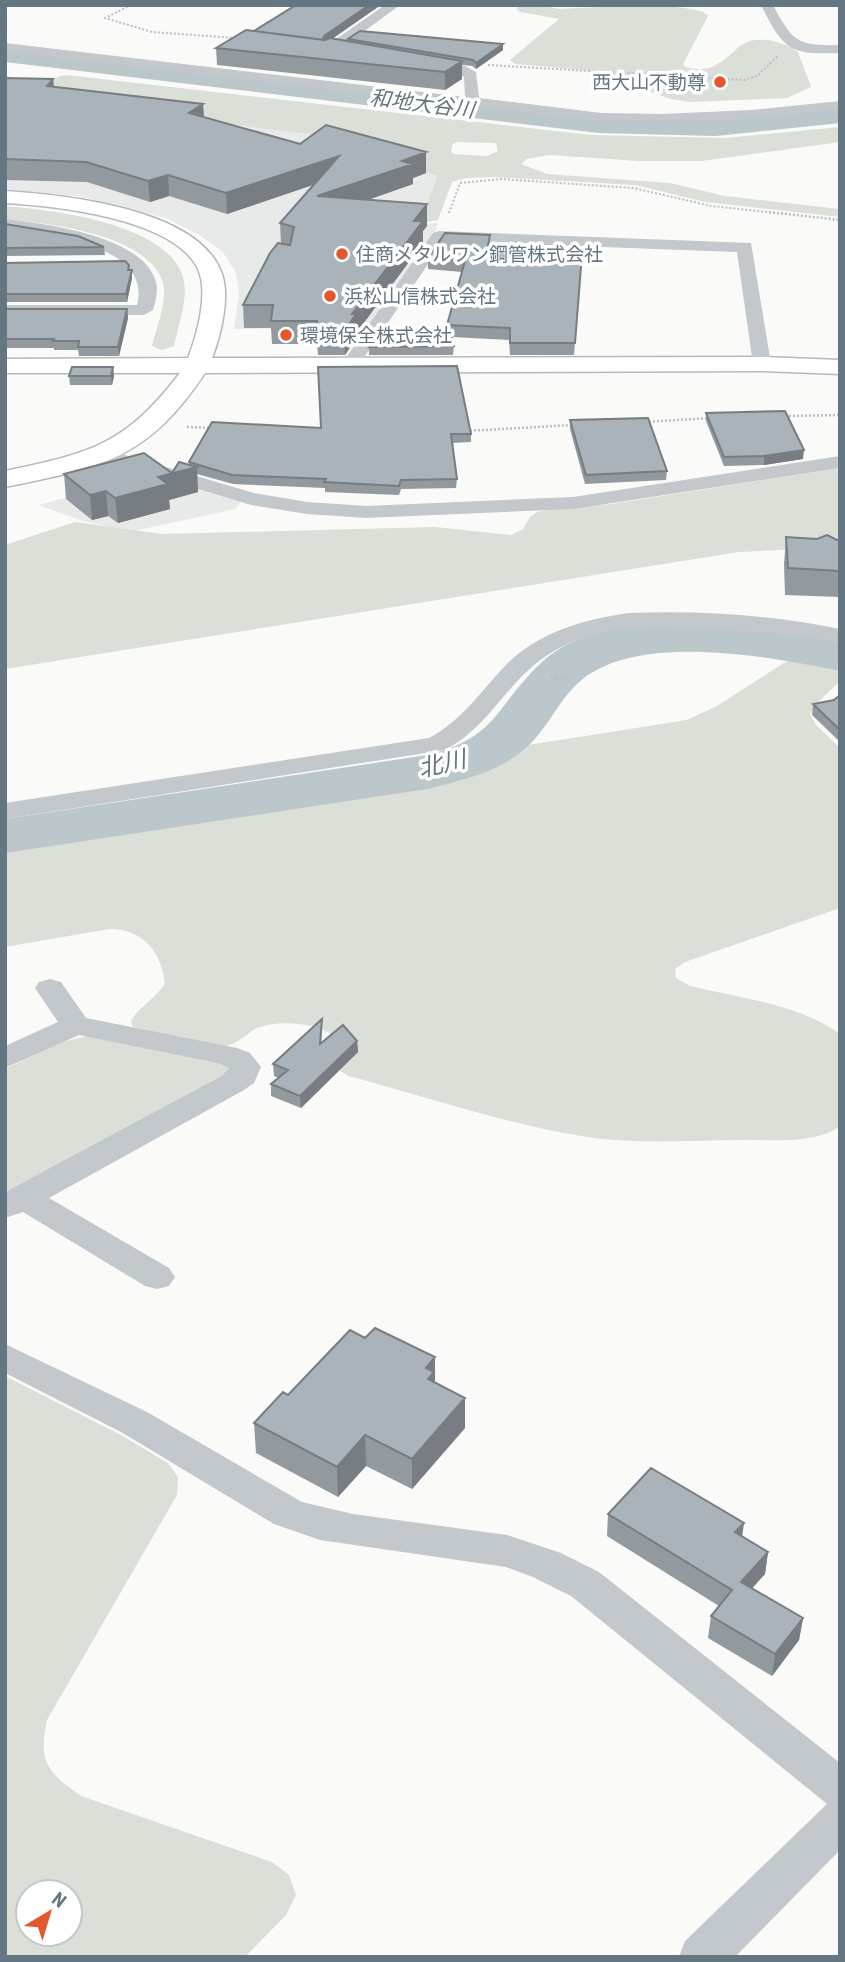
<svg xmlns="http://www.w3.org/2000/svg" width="845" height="1962" viewBox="0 0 845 1962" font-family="'Roboto Condensed','Noto Sans JP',sans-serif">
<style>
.built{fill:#e8e9e9}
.green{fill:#dadfd7;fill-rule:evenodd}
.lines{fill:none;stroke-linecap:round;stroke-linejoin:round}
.river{fill:#bbc7cb;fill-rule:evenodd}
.secondary-casing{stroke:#b3babf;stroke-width:3}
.path-far2{stroke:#bbbfc2;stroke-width:2;stroke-dasharray:2 2;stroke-linecap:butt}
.path-far1{stroke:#bbbfc2;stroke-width:2.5;stroke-dasharray:2 2;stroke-linecap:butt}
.path{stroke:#bbbfc2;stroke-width:3.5;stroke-dasharray:2.5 2.5;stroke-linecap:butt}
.street{fill:#c3c8cc;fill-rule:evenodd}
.secondary{fill:#fff;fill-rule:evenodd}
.wall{fill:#929a9f}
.shaded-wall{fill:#777d82}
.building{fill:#aab3b9;stroke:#777d82;stroke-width:2}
.poi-dot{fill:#e4572e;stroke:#fff;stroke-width:2.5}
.labels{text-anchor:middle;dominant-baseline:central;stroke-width:7;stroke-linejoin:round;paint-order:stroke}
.far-poi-label{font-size:19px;fill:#657683;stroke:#fff;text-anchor:start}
.far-water-label{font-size:21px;font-style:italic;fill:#60757c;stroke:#fff}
.water-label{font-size:24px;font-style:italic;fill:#60757c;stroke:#fff}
</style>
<rect width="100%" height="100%" fill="#fafaf8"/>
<path class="built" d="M5 95 352 139 436 175 437 178 419 224 438 223 435 232 367 328 234 329 239 294 236 273 223 252 198 234 165 218 123 206 76 196 5 189Z
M149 476 241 502 235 509 134 531 86 522 38 505Z"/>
<path class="green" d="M517 5C526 5 536 4 544 5 549 6 554 9 560 9 585 8 696 0 708 16L683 64 685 67C713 74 721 62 740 46 755 34 784 41 798 52L811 87 787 98 690 102 671 99 586 70 515 64 510 60 559 19 521 12 517 10Z
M67 75 591 135 724 138 840 127V142L701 161H639L550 155 527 159 521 164 547 174 670 183 725 196 840 209V217L705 202 635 185 494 177 465 178 452 182 438 220 422 223 420 221 437 178 436 175 344 148 352 139 142 114 5 82 51 81 60 76ZM457 142 495 143 497 146V152L486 156 454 154 451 152 452 145Z
M5 206C52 210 167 223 183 277 189 297 178 326 174 346L162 350 152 346C156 328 168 301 163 283 149 234 47 223 5 219Z
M840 468V547L739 552 5 669V545L75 522 162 534 435 527 511 535 523 529 530 517 537 512 547 510 611 504Z
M802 656 840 662V681L816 704 810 714 816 725 840 748V908L685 962 675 969 676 978 690 986C740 998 798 1004 840 1034V1126C816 1144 775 1140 746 1140 694 1140 639 1145 587 1137 506 1124 427 1097 349 1076L337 1069 331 1034C314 1022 277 1020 257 1028 247 1033 240 1042 229 1045 214 1049 149 1033 133 1027L131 1020C140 1007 155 998 165 984 162 952 142 928 109 929L5 947V843L431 778 467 769 528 745 687 720 717 706 790 659Z
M88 1036 230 1065 232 1073 9 1190 5 1189V1069L62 1042Z
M5 1376 121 1435 168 1463 178 1477 177 1495 47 1720C38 1762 47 1772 81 1796L272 1862 289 1875 296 1895 286 1915 245 1957H5ZM28 1892H70V1934H28Z"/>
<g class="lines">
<path class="river" d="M5 46 598 115 716 118 840 105V123L716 136 598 133 5 62Z
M694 623 775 629 840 641V671C770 657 634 630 577 684 562 698 552 718 539 734 510 770 470 778 427 789L5 853V819L427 755C498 738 495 706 541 663 579 626 644 624 694 623Z"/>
<defs>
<path id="secondary" d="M5 191C64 195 199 208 222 274 230 297 221 335 212 358L762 357 840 360V374L762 371 205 373C147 460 102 467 5 487V471C91 453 125 445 180 373H5V359L188 358C197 335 209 293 198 269 174 218 55 206 5 203Z"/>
</defs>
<use href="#secondary" class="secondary-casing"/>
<path class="path-far2" d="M131 5 105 18 152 32 236 38
M488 65 744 80 757 76 778 56
M449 213 460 183 501 179 633 188 712 206 785 214"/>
<path class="path-far1" d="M769 212 840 220
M785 416 840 415
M645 422 709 418
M187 427 213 428
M466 431 573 425"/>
<path class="path" d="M550 676 570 680"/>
<path class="street" d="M385 5H400L336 52H326V46Z
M761 5H773C793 42 797 46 840 45V53C789 55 784 50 761 5Z
M5 43 465 97 464 77 456 72 418 66V60L423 59 465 66 476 72 479 98 602 113 662 114 751 110 840 101V109L721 121H602L5 51Z
M5 219C45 224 152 236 157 288 157 296 155 303 153 310L144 315H5V305H137C153 244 45 234 5 229Z
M439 231 751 243 771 364 762 370 753 364 737 252 444 241 365 356 362 369H348L346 365 347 356 433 233Z
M101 448 254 493 307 502 366 506 573 497 840 456V468L573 509 366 518 307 514 251 505 94 458 91 454 94 450Z
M629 613C699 610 771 615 840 629V643C806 636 772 633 739 631 669 625 591 617 533 666 500 694 486 728 445 750L5 819V803L429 738C461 721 479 694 503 668 537 632 582 620 629 613Z
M50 979 61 982 86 1018 237 1048 250 1053 261 1067 254 1083 244 1090 49 1198 169 1268 175 1277 169 1286 157 1289 145 1286 23 1212 5 1218V1192L222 1076 229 1068 218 1063 79 1035 5 1068V1046L58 1022 35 988 39 982Z
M5 1344 147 1412 302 1502 353 1514 507 1535 561 1553 599 1572 840 1763V1850L735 1957H679L685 1941 827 1804 571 1596 533 1577 506 1567 320 1540 274 1524 121 1432 5 1373Z"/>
<use href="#secondary" class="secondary"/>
</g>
<path class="wall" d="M378 7 332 38 349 41 348 39 503 50 476 69 472 66 462 65V79L445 90 217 65 216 48 254 32Z
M5 78 53 79 54 87 203 104 204 117 300 144 426 173 413 178V184L368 200 427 226 423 231V243L357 332V337L345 355H318L317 344H272L271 328H244L243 305 281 244 280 223 313 185 227 214 169 196 150 202 87 182 5 180Z
M5 224 104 247 105 255 5 256Z
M490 235 489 251 582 254 574 355H510L509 340 452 337 454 346 453 355H369V347L447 329 462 272 428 269V258Z
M5 263 129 265 130 270H132V278L127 302H5Z
M5 309H127L128 318 119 356H79L78 350H54V348H5Z
M69 376H114L112 385H70Z
M706 413 803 459 764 465 724 466 706 421Z
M570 420 667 471 666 480 585 484 570 429Z
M320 428 471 434V442L452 443 457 479 456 488 401 489 399 495 325 492V488L233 484 197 474 198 492 169 500 170 509 118 523 108 516 92 520 66 499 64 474 172 473 189 465V462Z
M786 537 840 540V597L785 595 784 564Z
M840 695V742L812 715 813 704 834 700Z
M322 1030 321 1043 357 1041 358 1052 301 1108 271 1096V1084L279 1078 274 1076 273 1064Z
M435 1382 465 1398V1428L412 1489 366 1466 338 1497 256 1453 254 1423 288 1395Z
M608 1514 742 1536 768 1552 765 1574 752 1588 803 1618 799 1640 772 1676 708 1638 711 1616 719 1606 607 1536Z"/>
<path class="shaded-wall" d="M369 5H378V7L325 44 323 40 324 36Z
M503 44V50L476 69V63Z
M462 61V79L445 90V72Z
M53 79 55 98 47 86Z
M203 104 204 124 189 113Z
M426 152V173L413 178V184L318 217 317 196 402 161Z
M339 156V176L227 214 226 193Z
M168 175 169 196 150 202 148 181Z
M427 204V226L423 231V243L357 332V337L345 355 344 332 352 314 414 221Z
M132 270V278L127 302 126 294Z
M127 309 128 318 119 356 118 347Z
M113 367 114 376 112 385 111 376Z
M804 450 803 459 764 465V456Z
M197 467 198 492 169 500 170 509 118 523 115 498 158 477Z
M106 491 108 516 92 520 90 495Z
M357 1041 358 1052 301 1108 300 1096Z
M435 1357V1387L426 1398V1368Z
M465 1398V1428L412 1489V1459Z
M365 1435 366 1466 338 1497 337 1467Z
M744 1523 741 1545 735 1532Z
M768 1552 765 1574 738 1604 741 1582Z
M803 1618 799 1640 772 1676 775 1654Z"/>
<path class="building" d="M296 5H369L324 36 323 40 254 31Z
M246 30 325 40 330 38 462 61 445 72 216 48Z
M360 31 503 44 476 63 473 60 348 39Z
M5 78 53 79 47 86 203 104 189 113 300 144 326 125 426 152 402 161 413 164 317 196 427 204 414 221H423L352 314H356L344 332H317V321H271L273 305H243L270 253 278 243 290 245 294 227 280 223 339 156 226 193 168 175 148 181 86 162 5 159Z
M5 224 78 236 104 247 5 248Z
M445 233 490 235 487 251 582 254 575 343H510V328L447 325 465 261 428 258Z
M125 261 129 265 128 270H132L126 294H5V263Z
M5 309H127L118 347H78L79 341H53L54 339H5Z
M381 329H450L454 346 369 347Z
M457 366 471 434H451L457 479 401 480 399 486 324 482 326 479 232 475 189 462 212 422 321 428 318 367Z
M72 367H113L111 376H69Z
M785 411 804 450 764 456 724 457 706 413Z
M648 418 667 471 586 475 570 420Z
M144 453 172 473 179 462 197 467 158 477 168 484 115 498 106 491 90 495 64 474Z
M827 535 837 540H840V571L788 568 786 537 817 539Z
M840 695V730L813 704 834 700Z
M322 1019 320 1044 343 1025 357 1041 300 1096 271 1084 288 1070 273 1064Z
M375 1328 435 1357 426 1368 434 1372 428 1379 465 1398 412 1459 365 1435 337 1467 254 1423 283 1392 288 1395 350 1330 365 1338Z
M651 1468 744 1523 735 1532 768 1552 741 1582 803 1618 775 1654 711 1616 732 1590 608 1514Z"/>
<g class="poi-dot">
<circle cx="720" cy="82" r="7"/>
<circle cx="342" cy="254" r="7"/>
<circle cx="330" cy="296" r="7"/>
<circle cx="286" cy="335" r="7"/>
</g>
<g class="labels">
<g class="far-poi-label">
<text x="706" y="82" text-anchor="end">西大山不動尊</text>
<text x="356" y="254">住商メタルワン鋼管株式会社</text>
<text x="344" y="296">浜松山信株式会社</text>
<text x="300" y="335">環境保全株式会社</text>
</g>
<g class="far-water-label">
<text transform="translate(422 104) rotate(7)">和地大谷川</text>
</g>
<g class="water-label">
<text transform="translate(442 764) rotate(-13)">北川</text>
</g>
</g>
<rect width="845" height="1962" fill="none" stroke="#657683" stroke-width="14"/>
<g transform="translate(49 1913) rotate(38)"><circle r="33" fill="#ffffff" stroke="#c1c8cd" stroke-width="2"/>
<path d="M0-5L12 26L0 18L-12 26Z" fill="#e4572e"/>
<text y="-10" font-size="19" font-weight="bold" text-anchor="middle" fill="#657683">N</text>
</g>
</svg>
